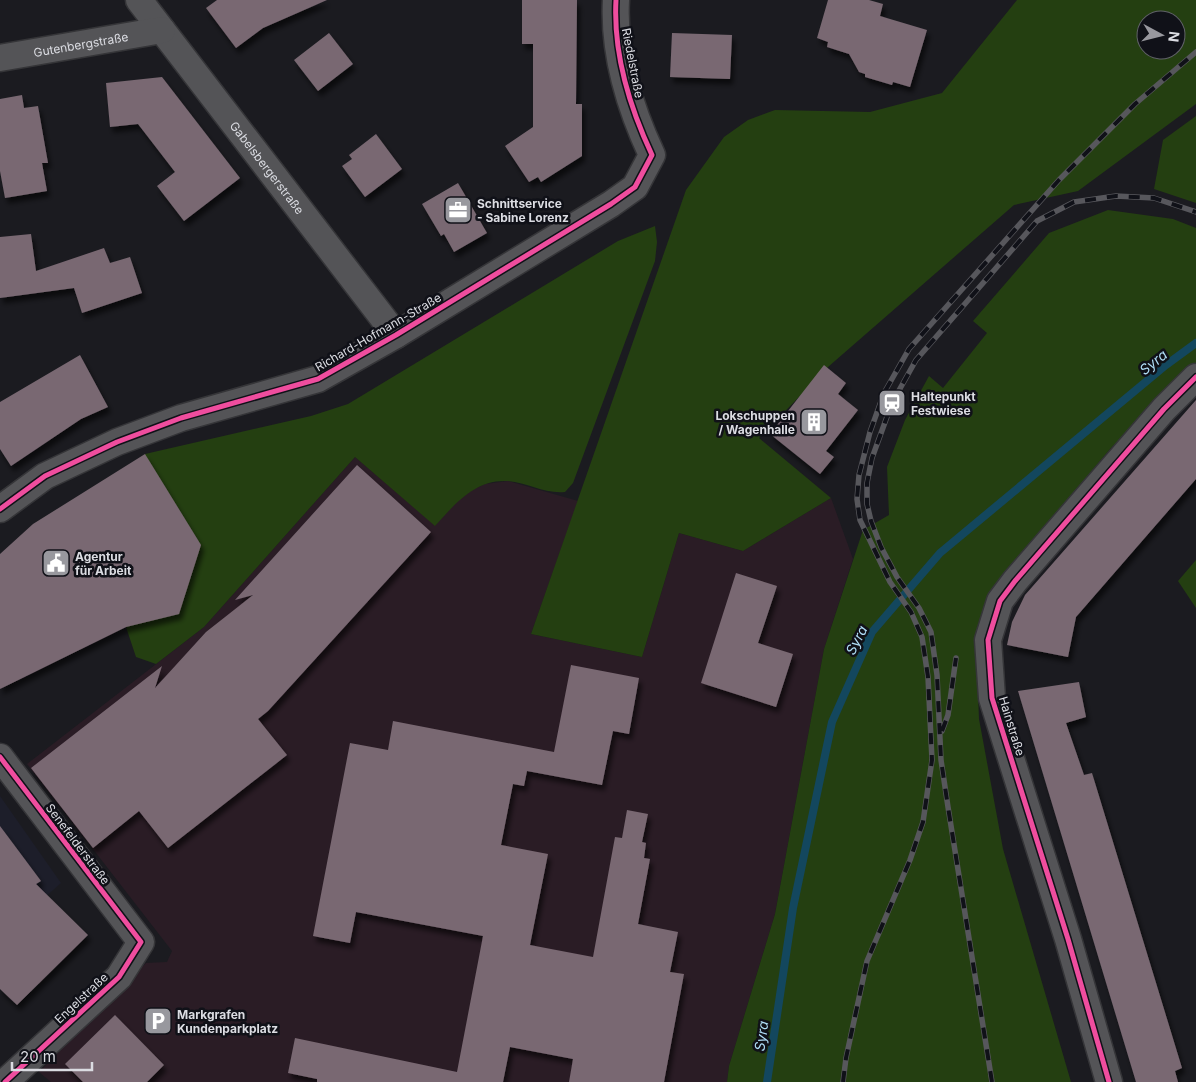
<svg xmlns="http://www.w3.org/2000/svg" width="1196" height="1082" viewBox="0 0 1196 1082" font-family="Inter,sans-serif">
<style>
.commercial{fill:#2a1c25}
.built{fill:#1d1e2a}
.green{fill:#243f11;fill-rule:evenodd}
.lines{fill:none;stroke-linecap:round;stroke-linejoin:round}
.stream{stroke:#13475e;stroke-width:8}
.building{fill:#796872;filter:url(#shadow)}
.minor-casing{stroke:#353538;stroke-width:29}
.minor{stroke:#545457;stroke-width:26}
.rail-casing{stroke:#57575c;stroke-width:5.5}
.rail{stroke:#101118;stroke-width:4;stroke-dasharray:11;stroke-linecap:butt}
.cycleway-casing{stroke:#101118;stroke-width:8}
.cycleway{stroke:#ef4d9e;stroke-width:5}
.labels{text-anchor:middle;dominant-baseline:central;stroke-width:5;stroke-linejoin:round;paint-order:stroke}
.street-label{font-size:12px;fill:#dbdce2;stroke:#101118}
.poi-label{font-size:12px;font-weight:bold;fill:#dbdce2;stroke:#101118;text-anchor:start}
.water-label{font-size:14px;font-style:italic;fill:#afddf6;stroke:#101118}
</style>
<defs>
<filter id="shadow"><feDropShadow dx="3" dy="5.5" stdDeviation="2.5" flood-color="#0009"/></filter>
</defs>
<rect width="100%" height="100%" fill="#1b1b20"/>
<path class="commercial" d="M355 457 435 525 465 493 485 484 508 481 578 501 531 634 642 657 679 533 743 551 831 498 853 559 824 649 775 914 729 1066 727 1082H51L39 1072 146 963 167 962 172 951 27 764 204 627Z"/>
<path class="built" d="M0 796 61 883 0 937Z"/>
<path class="green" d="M1017 0H1196V104L1078 191 1014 205 828 367 759 438 831 498 743 551 679 533 642 657 531 634 686 190 724 137 748 120 775 110 870 112 942 93ZM1146 20H1176V50H1146Z
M1196 116V203L1154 189 1163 140Z
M1108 210 1173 219 1196 228V365L1111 448 1004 575 976 640 979 719 1003 849 1071 1082H727L729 1066 775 914 824 649 863 530 889 515 887 467 905 420 929 376 943 388 987 333 973 321 1049 233Z
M655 226 657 242 655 261 573 483 565 492C545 494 528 483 508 481 475 479 455 504 435 526L355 457 204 627 156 664 136 657 126 627 145 454 311 416 348 404 618 241Z
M1196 560V608L1178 581Z"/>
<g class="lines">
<path class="stream" d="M767 1082 793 908 832 722 872 632 940 553 1166 365 1196 343"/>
</g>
<path class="building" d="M217 0H327L263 28 236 48 206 8Z
M522 0H577L576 104H582V156L541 182 538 177 529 182 505 146 533 127V44H522Z
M828 0H869L883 4 880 16 927 30 910 87 893 82 892 85 865 77V74L859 72 849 54 827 47 828 42 817 38Z
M329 33 353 64 318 91 294 60Z
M672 33 732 35 730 79 670 77Z
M162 77 240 178 184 221 157 186 175 172 138 124 110 127 106 83Z
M22 95 24 108 38 106 48 163H42L47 191 5 198 0 171V99Z
M376 134 402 169 365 197 342 166 352 159 349 155Z
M458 183 487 233 454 252 444 234 441 236 422 204Z
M31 234 36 271 104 248 110 263 130 257 142 293 82 313 74 288 0 298V237Z
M80 355 108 407 81 419 11 466 0 449V402Z
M824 365 846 383 838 394 858 410 826 451 834 457 820 474 770 434Z
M1196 400V479L1076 617 1068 657 1007 645 1012 622 1025 595Z
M145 454 201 545 179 614 126 627 0 689V554L33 524Z
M357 465 431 532 268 711 258 719 287 755 168 848 139 811 93 848 31 768 162 666 155 688 206 632 253 595 235 600Z
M736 573 777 586 758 643 793 654 776 707 701 683Z
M571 665 639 678 629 734 613 731 602 785 527 771 524 786 513 784 501 845 548 854 530 945 593 957 615 837 622 838 627 810 648 814 642 842 646 843 644 858 650 859 638 924 678 932 670 972 684 974 664 1082H569L573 1059 510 1047 503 1082H317V1079L288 1073 295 1038 457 1072 483 936 356 912 350 943 313 936 350 743 388 750 393 721 554 752Z
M1079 682 1086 717 1066 723 1084 775 1092 773 1182 1068 1175 1071 1178 1082H1136L1018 691Z
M0 826 41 881 36 884 88 935 17 1005 0 989Z
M115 1015 164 1065 147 1082H83L65 1064Z"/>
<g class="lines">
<defs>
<g id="minor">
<path id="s1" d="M139 0 396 335"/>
<path id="s2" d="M0 58 162 30"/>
<path d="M0 509 45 476 117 442 181 418 318 379 396 335 611 204 635 187 652 155C629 106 613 54 616 0"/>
<path d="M0 757 141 942 119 977 5 1082"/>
<path d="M1109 1082 1068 939 992 698 988 640 1000 601 1015 581 1164 409 1196 377"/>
</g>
</defs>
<use href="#minor" class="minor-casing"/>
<use href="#minor" class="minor"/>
<defs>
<path id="rail" d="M942 731 948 715 956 658
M843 1082 846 1058 867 961 910 860 923 822 932 760 928 677 922 637 911 612 890 582 860 520 857 499 859 475 870 432 884 393 909 349 1059 180 1135 104 1196 52
M992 1082 948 807 941 760 937 675 931 632 919 608 897 577 881 547 871 521 867 504V483L872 458 892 403 916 360 1037 221 1074 202 1116 196 1154 198 1196 212"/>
</defs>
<use href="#rail" class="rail-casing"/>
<use href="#rail" class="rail"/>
<defs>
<path id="cycleway" d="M0 509 45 476 117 442 181 418 318 379 396 335 611 204 635 187 652 155C629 106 613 54 616 0
M0 757 141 942 119 977 5 1082
M1109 1082 1068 939 992 698 988 640 1000 601 1015 581 1164 409 1196 377"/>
</defs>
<use href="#cycleway" class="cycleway-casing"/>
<use href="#cycleway" class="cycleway"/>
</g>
<defs>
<symbol id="office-square" viewBox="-11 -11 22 22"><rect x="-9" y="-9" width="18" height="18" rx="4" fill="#98989e" stroke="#101118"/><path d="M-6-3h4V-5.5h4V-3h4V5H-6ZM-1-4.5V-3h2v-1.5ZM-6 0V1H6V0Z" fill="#fff"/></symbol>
<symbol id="station-square" viewBox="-11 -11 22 22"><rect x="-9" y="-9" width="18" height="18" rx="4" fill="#98989e" stroke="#101118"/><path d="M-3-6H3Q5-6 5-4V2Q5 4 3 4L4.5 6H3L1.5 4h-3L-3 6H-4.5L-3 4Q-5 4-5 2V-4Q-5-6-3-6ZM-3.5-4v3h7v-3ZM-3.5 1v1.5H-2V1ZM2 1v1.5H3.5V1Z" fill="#fff"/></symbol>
<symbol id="building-square" viewBox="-11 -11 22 22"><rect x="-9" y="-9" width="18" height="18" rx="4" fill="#98989e" stroke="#101118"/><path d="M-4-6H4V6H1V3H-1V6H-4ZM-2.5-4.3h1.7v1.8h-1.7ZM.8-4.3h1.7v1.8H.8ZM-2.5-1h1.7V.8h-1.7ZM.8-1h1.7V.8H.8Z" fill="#fff"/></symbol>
<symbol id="civic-square" viewBox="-11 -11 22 22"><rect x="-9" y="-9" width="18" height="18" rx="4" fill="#98989e" stroke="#101118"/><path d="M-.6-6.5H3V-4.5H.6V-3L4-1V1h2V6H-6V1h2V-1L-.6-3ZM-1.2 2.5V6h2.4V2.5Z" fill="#fff"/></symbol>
<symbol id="parking-square" viewBox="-11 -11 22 22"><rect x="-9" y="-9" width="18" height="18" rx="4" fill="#98989e" stroke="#101118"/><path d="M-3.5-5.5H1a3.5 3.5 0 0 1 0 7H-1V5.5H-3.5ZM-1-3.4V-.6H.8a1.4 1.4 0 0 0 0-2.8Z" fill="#fff"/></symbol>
</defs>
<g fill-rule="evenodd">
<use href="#office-square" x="442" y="194" width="32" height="32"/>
<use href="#station-square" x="876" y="387" width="32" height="32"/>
<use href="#building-square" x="798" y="406" width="32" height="32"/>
<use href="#civic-square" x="40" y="547" width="32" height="32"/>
<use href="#parking-square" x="142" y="1005" width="32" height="32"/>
</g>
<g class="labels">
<g class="street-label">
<text stroke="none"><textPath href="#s2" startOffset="82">Gutenbergstraße</textPath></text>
<text transform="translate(633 63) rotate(79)">Riedelstraße</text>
<text stroke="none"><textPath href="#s1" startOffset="211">Gabelsbergerstraße</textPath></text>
<text transform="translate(378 332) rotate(-30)">Richard-Hofmann-Straße</text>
<text transform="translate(1012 726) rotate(73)">Hainstraße</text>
<text transform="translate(78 844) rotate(53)">Senefelderstraße</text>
<text transform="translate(81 998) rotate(-43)">Engelstraße</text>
</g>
<g class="poi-label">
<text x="477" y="203">Schnittservice<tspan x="477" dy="14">- Sabine Lorenz</tspan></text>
<text x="911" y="396">Haltepunkt<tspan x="911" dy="14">Festwiese</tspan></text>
<text x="795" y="415" text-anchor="end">Lokschuppen<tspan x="795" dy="14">/ Wagenhalle</tspan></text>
<text x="75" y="556">Agentur<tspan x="75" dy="14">für Arbeit</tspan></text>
<text x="177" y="1014">Markgrafen<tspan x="177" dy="14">Kundenparkplatz</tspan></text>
</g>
<g class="water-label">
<text transform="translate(1153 362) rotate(-39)">Syra</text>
<text transform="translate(856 640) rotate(-63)">Syra</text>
<text transform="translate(761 1036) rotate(-82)">Syra</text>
</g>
</g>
<g transform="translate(1161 35) rotate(97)"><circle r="24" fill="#101118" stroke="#616269"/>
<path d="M0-4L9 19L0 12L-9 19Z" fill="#98989e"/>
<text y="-8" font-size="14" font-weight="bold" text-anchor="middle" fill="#dbdce2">N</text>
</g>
<path d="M12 1062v8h80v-8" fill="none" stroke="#dbdce2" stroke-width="2.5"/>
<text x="20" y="1062" font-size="15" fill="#dbdce2" stroke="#101118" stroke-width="4" paint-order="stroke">20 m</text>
</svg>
